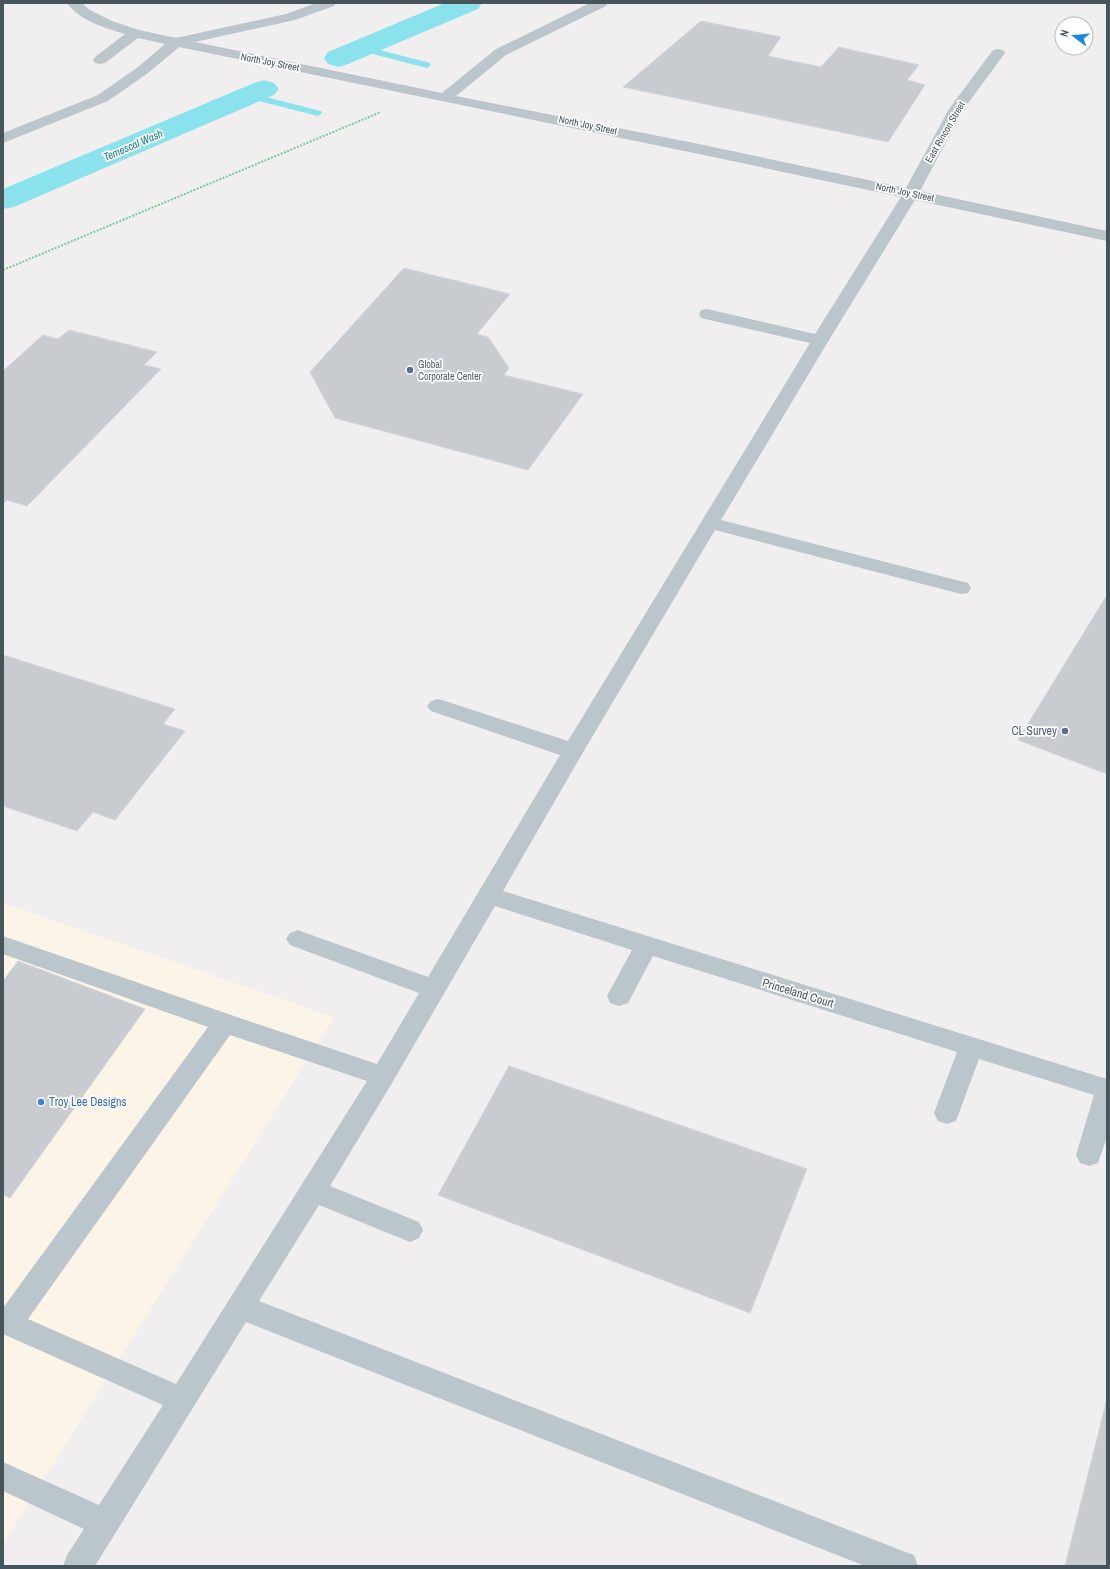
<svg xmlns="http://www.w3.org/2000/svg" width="1110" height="1569" viewBox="0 0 1110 1569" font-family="'Archivo Narrow',sans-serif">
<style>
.commercial{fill:#fcf4e7}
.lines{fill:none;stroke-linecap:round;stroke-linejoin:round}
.stream{fill:#89e2ec;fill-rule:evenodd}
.canal{fill:#89e2ec;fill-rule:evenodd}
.building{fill:#c8ccd1;stroke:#d2d5da}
.path{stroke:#74cd97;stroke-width:2;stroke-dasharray:2 1.5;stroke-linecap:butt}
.minor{fill:#bac5cc;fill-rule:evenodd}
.service-dot{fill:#5c6f8a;stroke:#fff;stroke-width:1.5}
.shop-dot{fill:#3f7fe0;stroke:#fff;stroke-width:1.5}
.labels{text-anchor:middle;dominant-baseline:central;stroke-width:3.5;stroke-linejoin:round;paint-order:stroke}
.far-street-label{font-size:10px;fill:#46545c;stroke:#fff}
.far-service-label{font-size:10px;fill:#4e5e75;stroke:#fff;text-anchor:start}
.far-water-label{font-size:11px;font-style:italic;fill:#0d7f8b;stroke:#fff}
.service-label{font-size:12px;fill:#4e5e75;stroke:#fff;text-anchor:end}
.street-label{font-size:12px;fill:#46545c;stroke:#fff}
.shop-label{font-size:12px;fill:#366cbe;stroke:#fff;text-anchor:start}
</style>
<rect width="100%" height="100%" fill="#f1eeef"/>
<path class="commercial" d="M3 903 334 1017 3 1544Z"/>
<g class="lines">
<path class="stream" d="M360 45 430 63 431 65 427 68 357 50 356 48Z
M250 93 321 111 322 113 318 116 247 98 246 96Z"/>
<path class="canal" d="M445 3H482L478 9 348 64 338 67 328 64 324 58 328 52Z
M264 80 274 83 279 89 274 95 14 207 3 209V189L254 83Z"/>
</g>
<path class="building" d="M701 21 781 37 768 56 821 67 839 47 919 65 907 80 925 85 888 142 623 87Z
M404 268 510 294 477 334 488 337 509 368 504 375 583 394 528 470 335 418 310 372Z
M69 330 157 352 144 365 161 369 27 506 7 500 3 504V371L43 335 58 339Z
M1107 595V774L1018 740Z
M3 655 175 709 163 724 185 731 115 820 93 812 77 831 3 806Z
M18 961 145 1009 10 1198 3 1195V981Z
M509 1066 807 1169 750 1313 438 1195Z
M1107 1399V1566H1065Z"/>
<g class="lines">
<path class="path" d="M3 270 381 112"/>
<path class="minor" d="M67 3H82L90 10 112 21 139 30 176 38 286 14 316 3H336L334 6 295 20 195 42 442 93 496 49 590 3H608L606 6 506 55 456 96 699 144 906 188 949 109 993 50 998 49 1003 50 1005 53 963 110 920 191 1107 231V241L915 200 829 340 721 520 968 583 971 588 968 593 961 594 715 530 582 754 503 891 1107 1079V1137L1098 1163 1089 1166 1080 1163 1076 1155 1094 1095 979 1059 956 1121 947 1124 938 1121 934 1113 957 1052 653 956 628 1003 619 1006 610 1003 607 996 632 950 495 906 392 1083 330 1186 419 1222 423 1230 419 1238 410 1242 319 1205 259 1301 903 1551 914 1555 918 1566H865L246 1322 95 1566H63L67 1555 84 1529 3 1491V1462L99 1505 163 1405 3 1334V1308L208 1027 3 954V936L234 1016 377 1064 419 993 290 945 286 939 290 933 298 930 306 933 428 977 560 755 431 711 427 706 431 701 438 699 445 701 568 741 810 343 701 318 699 314 701 310 707 309 815 334 901 197 699 154 179 47 148 73 108 101 3 143V133L98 95 138 67 165 44 138 38 105 63 100 64 95 63 93 60 95 57 125 34C105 28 80 21 67 3ZM230 1035 367 1081 176 1384 28 1319Z"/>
</g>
<g class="service-dot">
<circle cx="410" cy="370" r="4"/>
<circle cx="1065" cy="731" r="4"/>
</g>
<circle class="shop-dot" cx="41" cy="1102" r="4"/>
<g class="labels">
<g class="far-street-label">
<text transform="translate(270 62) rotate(11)">North Joy Street</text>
<text transform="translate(588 125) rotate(12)">North Joy Street</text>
<text transform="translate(945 132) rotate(-60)">East Rincon Street</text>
<text transform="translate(905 192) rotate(12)">North Joy Street</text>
</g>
<g class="far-service-label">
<text x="418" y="364">Global<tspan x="418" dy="12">Corporate Center</tspan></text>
</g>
<g class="far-water-label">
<text transform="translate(133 145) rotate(-23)">Temescal Wash</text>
</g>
<g class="service-label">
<text x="1057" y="731">CL Survey</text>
</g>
<g class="street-label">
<text transform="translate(798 993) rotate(17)">Princeland Court</text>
</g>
<g class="shop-label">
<text x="49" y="1102">Troy Lee Designs</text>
</g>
</g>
<rect width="1110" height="1569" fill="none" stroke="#46545c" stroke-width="8"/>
<g transform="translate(1074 36) rotate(286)"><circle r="19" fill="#ffffff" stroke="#b5bbbe"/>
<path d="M0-3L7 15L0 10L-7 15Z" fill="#1986e1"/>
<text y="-6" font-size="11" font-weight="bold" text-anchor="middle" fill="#46545c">N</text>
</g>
</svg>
